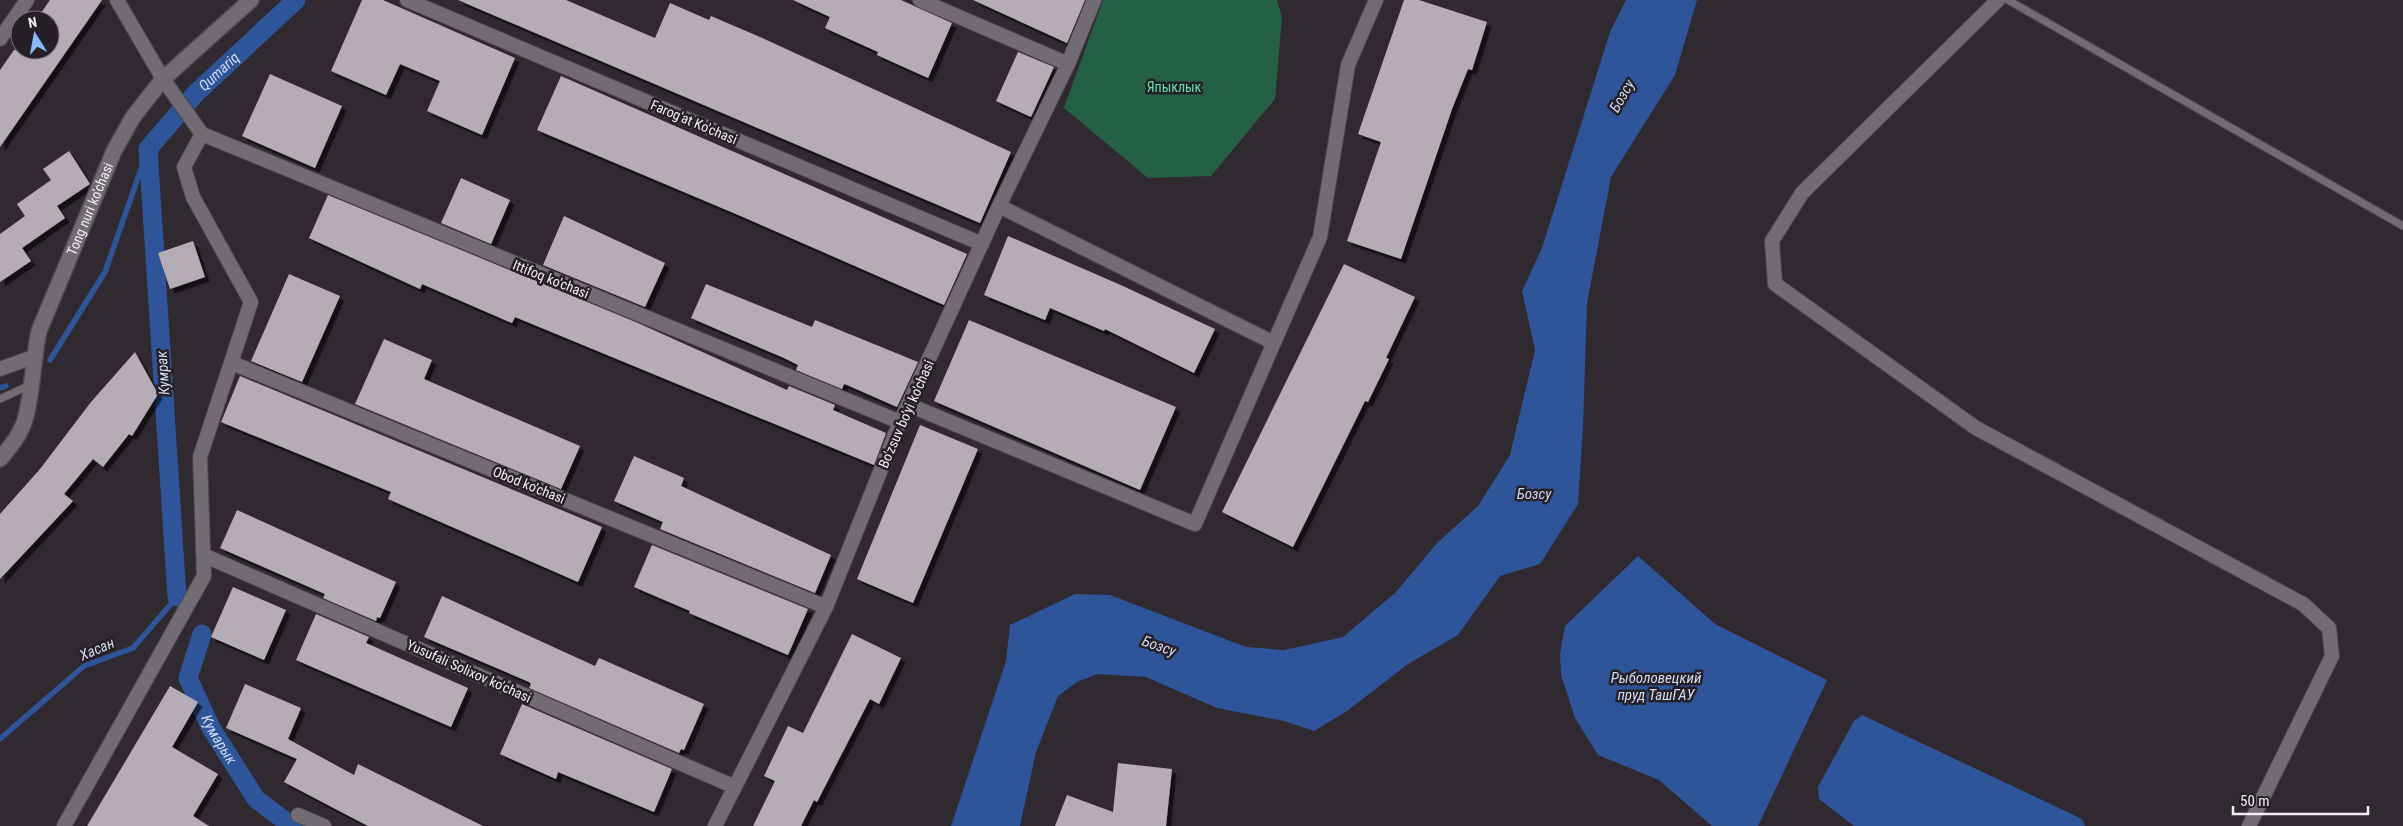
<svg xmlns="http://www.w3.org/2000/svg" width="2403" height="826" viewBox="0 0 2403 826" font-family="'Roboto Condensed',sans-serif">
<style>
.green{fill:#246045}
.water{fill:#2e5599}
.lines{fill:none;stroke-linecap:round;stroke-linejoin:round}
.stream{stroke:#2e5599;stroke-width:5.5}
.canal{stroke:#2e5599;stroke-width:19}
.building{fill:#b5acb5;filter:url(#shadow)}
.lane-casing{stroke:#4d474d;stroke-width:9}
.street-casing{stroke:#4d474d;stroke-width:16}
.secondary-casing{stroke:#4d474d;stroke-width:18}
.lane{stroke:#736b74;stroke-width:7}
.street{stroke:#736b74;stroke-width:14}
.secondary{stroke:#736b74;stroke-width:15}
.labels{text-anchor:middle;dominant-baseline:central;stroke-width:5;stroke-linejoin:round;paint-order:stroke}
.park-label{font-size:14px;fill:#5be6a9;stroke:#261f27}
.street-label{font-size:14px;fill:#f3eef3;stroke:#261f27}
.water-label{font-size:15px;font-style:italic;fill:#d0dcf0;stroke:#261f27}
</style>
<defs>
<filter id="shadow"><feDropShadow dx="4.5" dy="4.5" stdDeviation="0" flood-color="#0009"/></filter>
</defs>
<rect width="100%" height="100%" fill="#302930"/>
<path class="green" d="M1103 0H1277L1282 17 1275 99 1211 176 1148 178 1064 108Z"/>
<path class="water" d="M1626 0H1697L1675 75 1611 177 1587 303 1583 427 1578 504 1540 564 1500 576 1458 635 1408 664 1347 711 1314 731 1284 721 1217 708 1146 677 1097 674 1077 682 1058 696 1036 752 1020 826H951L1006 661 1010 625 1075 594 1110 595 1246 647 1284 650 1343 637 1396 592 1437 543 1478 506 1510 455 1535 350 1522 291 1542 248 1610 32Z
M1638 556 1715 624 1827 680 1758 826H1712L1659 780 1598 755 1575 718 1561 675 1560 654 1565 626Z
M1862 715 2082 819 2085 826H1854L1819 799 1818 787 1854 721Z"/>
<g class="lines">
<path class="stream" d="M50 360 105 272 148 149
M0 388 6 386
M0 739 84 666 133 648 177 597"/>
<g class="canal">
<path id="s1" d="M177 597 148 149 195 94 296 0"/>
<path id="s2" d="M202 634 188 678 211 728 256 799 292 826"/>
</g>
</g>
<path class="building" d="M50 0H102L0 147V70L14 50H50V20H36Z
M362 0H383L515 58 482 135 427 111 440 81 400 64 386 95 331 71Z
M458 0H566L655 38 670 3 709 20 711 16 760 37 1011 152 980 223Z
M793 0H901L952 23 928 78 877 55 878 52 825 28 830 17Z
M973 0H1085L1067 43Z
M1404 0H1419L1487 22 1472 70 1468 69 1452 109 1401 259 1347 241 1381 142 1358 134Z
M1018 52 1054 67 1031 117 996 101Z
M270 74 342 106 315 168 242 136Z
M561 76 967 254 944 305 743 217 537 130Z
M69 151 90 184 57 206 65 218 22 248 31 261 0 282V234L25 216 17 204 51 180 43 169Z
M461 178 510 200 491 244 441 223Z
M328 195 638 323 787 390 789 386 835 405 833 410 886 433 874 465 515 317 512 323 422 284 420 289 309 238Z
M564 216 665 263 645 307 543 265Z
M1008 236 1123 286 1215 329 1194 373 1105 329 1104 331 1050 308 1045 320 984 295Z
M193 241 205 277 170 289 158 253Z
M1344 264 1415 297 1386 358 1389 359 1368 402 1365 401 1293 547 1222 512Z
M289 274 340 296 302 382 251 361Z
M706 284 812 327 815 320 918 362 897 407 847 385 844 384 842 389 796 370 798 365 784 358 691 318Z
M969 320 1176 407 1140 490 934 401Z
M384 339 432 360 424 379 580 446 561 489 355 404Z
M135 352 158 394 132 436 129 434 103 467 93 459 64 494 73 501 0 579V514L40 469 91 402Z
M240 376 602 527 578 582 388 499 391 492 221 422Z
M920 425 978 449 913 603 857 579Z
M634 456 684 478 681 486 831 555 815 593 660 529 663 522 614 501Z
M237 510 396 582 380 618 377 617 376 621 323 598 325 594 220 548Z
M652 545 808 609 788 655 689 613 690 611 634 587Z
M233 587 286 610 264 660 211 637Z
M442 596 595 666 599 658 704 704 684 750 681 749 679 753 529 688 531 684 529 682 424 637Z
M316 614 369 637 366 643 468 688 451 727 296 660Z
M852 634 901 658 879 704 870 699 817 802 814 800 801 826H753L775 781 764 776 788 726 803 733Z
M245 684 301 708 288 739 354 775 358 764 483 826H368L284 782 297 759 226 728Z
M170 686 198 702 172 747 218 774 193 816 209 826H87Z
M522 704 672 769 654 812 558 772 556 779 500 754Z
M1118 763 1172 769 1166 826H1055L1067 795 1113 812Z"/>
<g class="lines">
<defs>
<path id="lane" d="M2008 0 2403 226
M0 399 30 385"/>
<path id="street" d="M117 0 163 79 202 134 900 422
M407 0 982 244
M920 0 1068 64
M1998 0 1802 193 1772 241 1775 284 1976 428 2303 604 2329 628 2332 656 2249 826
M0 39 27 0
M999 206 1274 343
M232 363 826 607
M0 369 33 357
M909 405 1195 524 1320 237 1348 65 1376 0
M203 555 735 787
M298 815 324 826
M64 826 204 576 200 457 251 302 193 197 184 167 202 134
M715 826 826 607 900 422 999 206 1068 64 1094 0"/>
<g id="secondary">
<path id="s3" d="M0 459C11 446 22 433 26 416 33 388 33 359 39 331L114 151 133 117 163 79 251 0"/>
</g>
</defs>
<use href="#lane" class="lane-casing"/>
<use href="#street" class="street-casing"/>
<use href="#secondary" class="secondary-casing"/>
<use href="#lane" class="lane"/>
<use href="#street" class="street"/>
<use href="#secondary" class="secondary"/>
</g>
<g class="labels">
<g class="park-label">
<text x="1174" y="87">Япыклык</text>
</g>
<g class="street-label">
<text transform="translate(694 122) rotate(23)">Farog'at Ko'chasi</text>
<text stroke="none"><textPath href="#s3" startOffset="269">Tong nuri ko'chasi</textPath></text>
<text transform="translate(551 279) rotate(22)">Ittifoq ko'chasi</text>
<text transform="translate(906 414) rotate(-66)">Bo'zsuv bo'yi ko'chasi</text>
<text transform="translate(529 485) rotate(22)">Obod ko'chasi</text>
<text transform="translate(469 671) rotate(24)">Yusufali Solixov ko'chasi</text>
</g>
<g class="water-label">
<text stroke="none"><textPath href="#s1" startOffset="554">Qumariq</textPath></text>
<text transform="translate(1622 96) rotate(-60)">Бозсу</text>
<text transform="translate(163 373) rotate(-94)">Кумрак</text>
<text x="1534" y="494">Бозсу</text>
<text transform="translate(1159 646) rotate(19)">Бозсу</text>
<text transform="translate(97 649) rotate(-23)">Хасан</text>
<text x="1656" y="678">Рыболовецкий<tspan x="1656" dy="17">пруд ТашГАУ</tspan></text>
<text stroke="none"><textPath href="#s2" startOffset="115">Кумарык</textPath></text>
</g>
</g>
<g transform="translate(35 35) rotate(349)"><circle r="24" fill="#261f27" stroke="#787279"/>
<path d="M0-4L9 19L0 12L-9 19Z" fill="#87bbfc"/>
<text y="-8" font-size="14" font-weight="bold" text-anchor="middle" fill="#f3eef3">N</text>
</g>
<path d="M2233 806v8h135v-8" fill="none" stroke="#f3eef3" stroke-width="2.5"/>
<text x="2240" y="806" font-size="15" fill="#f3eef3" stroke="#261f27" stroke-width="4" paint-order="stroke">50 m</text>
</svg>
